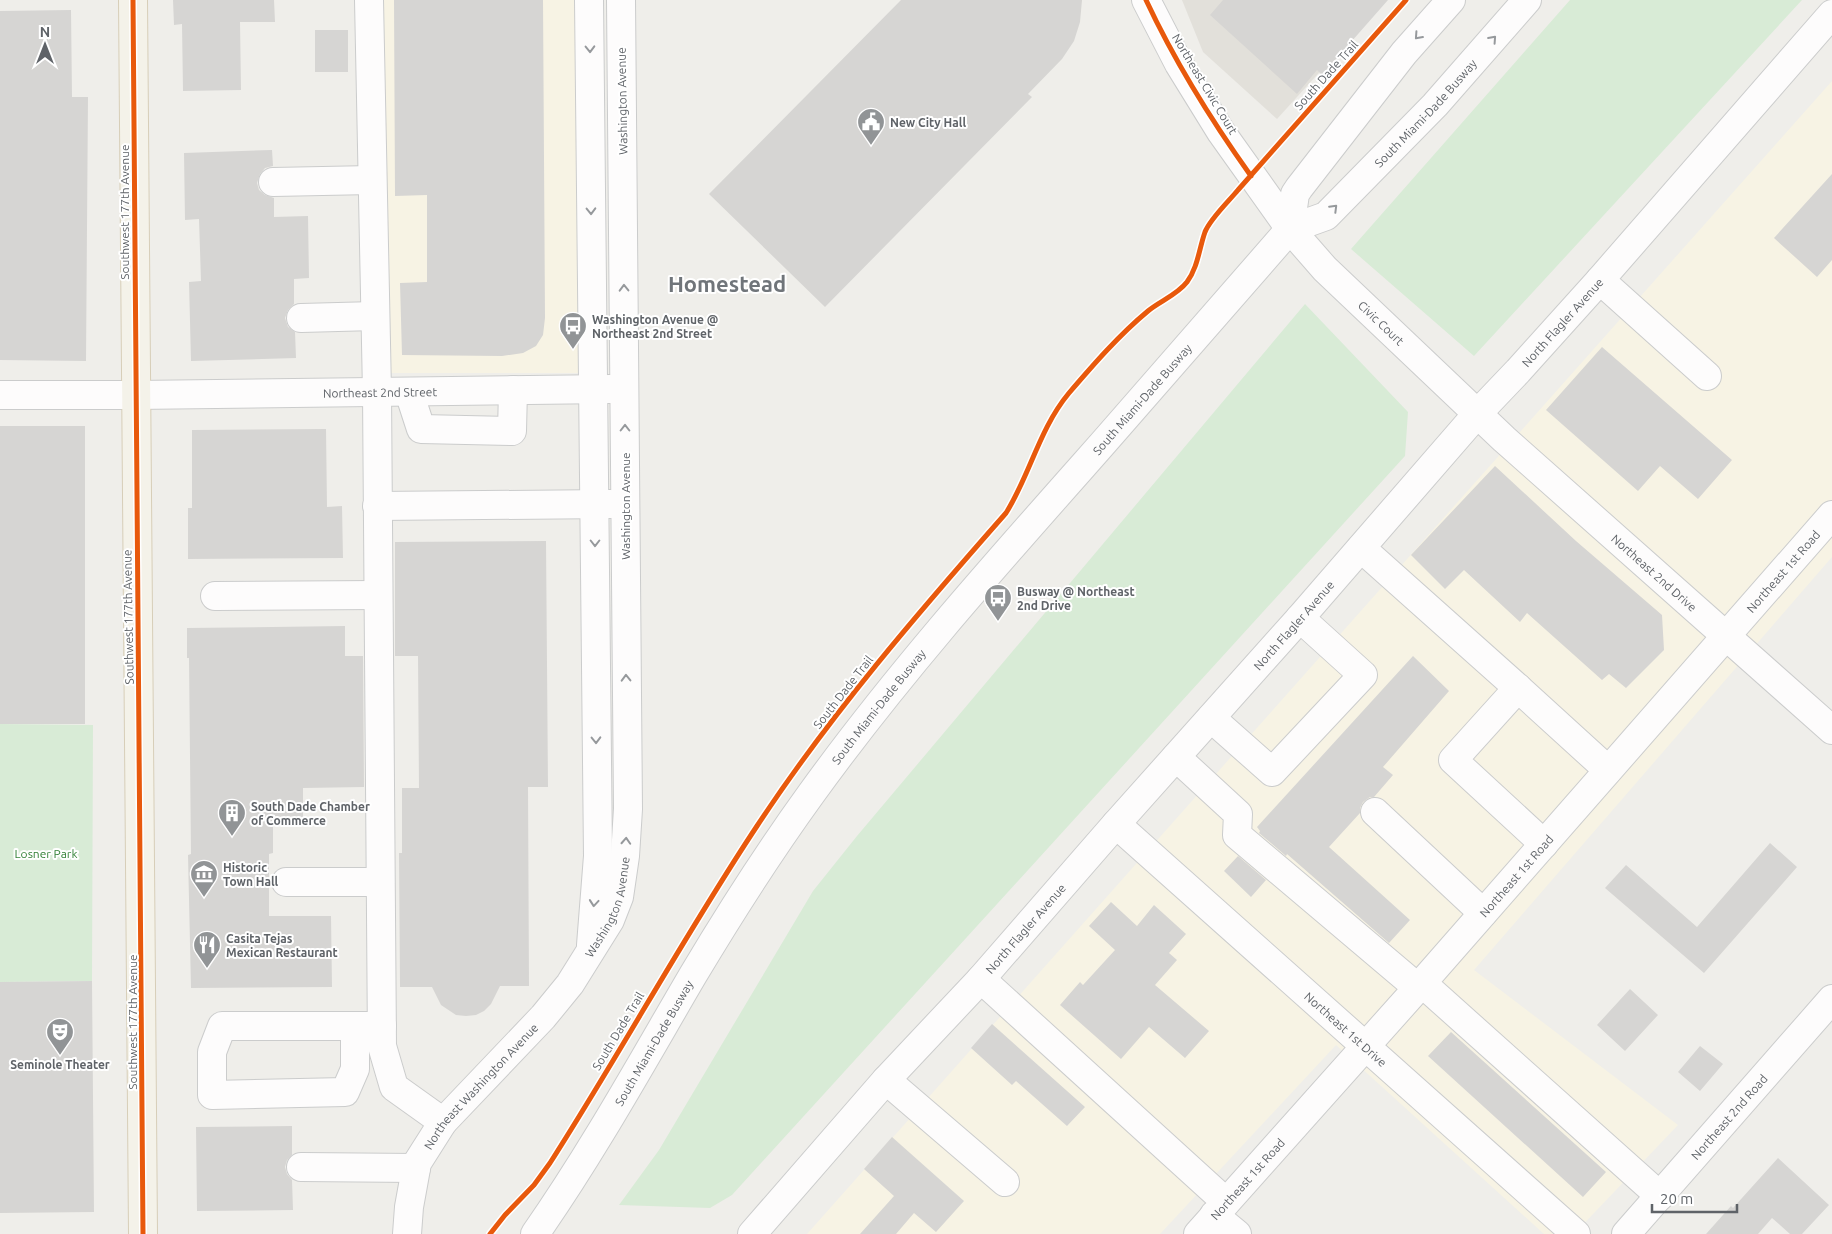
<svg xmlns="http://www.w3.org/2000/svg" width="1832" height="1234" viewBox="0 0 1832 1234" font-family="Ubuntu,sans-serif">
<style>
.commercial{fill:#f7f3e4}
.education{fill:#e2e0da}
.green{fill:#d8ebd6}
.building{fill:#d6d5d3}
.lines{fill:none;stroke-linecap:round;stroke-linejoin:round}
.minor-casing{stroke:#cbcccc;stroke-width:30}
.major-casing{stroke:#d7ceb8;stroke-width:30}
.minor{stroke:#fdfcfc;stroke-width:28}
.major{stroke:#f4f2e9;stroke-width:28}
.cycleway-casing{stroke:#fff;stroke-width:8}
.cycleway{stroke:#e8590c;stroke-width:5}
.oneway{stroke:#96999c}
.labels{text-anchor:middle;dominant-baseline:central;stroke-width:4;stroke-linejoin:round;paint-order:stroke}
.street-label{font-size:12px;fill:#5f6368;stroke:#fff}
.poi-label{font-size:12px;font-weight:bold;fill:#5f6368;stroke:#fff;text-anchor:start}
.park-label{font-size:12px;fill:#348238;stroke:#fff}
.town-label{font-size:22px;font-weight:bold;fill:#70757a;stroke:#fff}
</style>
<rect width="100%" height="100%" fill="#efeeea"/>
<path class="commercial" d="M383 0H579L583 373H388Z
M1832 81V557L1474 970 1678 1125 1574 1234H1544L1336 1045 1160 1234H807Z"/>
<path class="education" d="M1182 0H1385L1277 119 1203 52Z"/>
<path class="green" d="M1570 0H1802L1474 356 1351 249Z
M1305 304 1408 412 1405 456 732 1195 710 1208 619 1205 659 1150 813 891 857 836Z
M0 724 93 725 92 981 0 982Z"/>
<path class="building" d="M173 0H274L275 22H240L241 90 183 91 182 24 174 25Z
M394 0H543L545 318 543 335 536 346 523 353 502 356 402 355 400 283 427 282V195L395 196Z
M901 0H1082L1080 22 1074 41 1062 59 1028 94 1032 97 825 307 709 194Z
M1223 0H1388L1322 75 1317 70 1297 94 1210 15Z
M71 10 72 97H88L86 361 0 360V11Z
M315 30H348V72H315Z
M272 150 273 166 265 168 260 174 257 183 259 190 265 195 274 198V217L308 216 309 278 294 279V304L288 310 285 318 288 327 295 332 296 358 191 361 189 282 201 281 199 219 185 220 184 153Z
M1832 174V260L1817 277 1774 238Z
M1602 347 1732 460 1698 499 1660 466 1638 491 1546 410Z
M0 426H85V724H0Z
M326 429 327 507 342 506 343 558 188 559V508H192V430Z
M1495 466 1576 541 1662 615 1664 650 1626 688 1609 674 1602 680 1527 613 1520 622 1464 570 1445 589 1411 555Z
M546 541 548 787H528L529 986H500L491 1004 484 1011 476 1015 466 1016 456 1015 441 1005 432 987H400L399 853H402V788H419L418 656H395V542Z
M345 626V656H363L364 787 303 788V820H273V853L269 854V916H331L332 987 191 988 188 855 191 854 189 658H187V628Z
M1413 656 1449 691 1383 767 1393 775 1374 797H1370L1363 802 1360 808V813L1329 847 1410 920 1389 943 1287 854 1286 856 1259 833 1260 831 1257 827Z
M1770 843 1797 867 1704 973 1605 888 1626 865 1697 927Z
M1238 856 1266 880 1251 897 1224 871Z
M1111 902 1137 926 1154 905 1186 934 1169 953 1177 960 1155 985 1209 1031 1185 1058 1149 1027 1121 1059 1060 1005 1080 982 1083 985 1115 950 1089 926Z
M92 981 94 1212 0 1213V982Z
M1630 989 1658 1015 1625 1051 1597 1025Z
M992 1024 1085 1107 1067 1126 1016 1081 1012 1085 971 1048Z
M1451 1032 1606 1172 1583 1197 1428 1056Z
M1700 1046 1723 1064 1700 1091 1678 1072Z
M292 1126V1155L287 1160 285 1167 287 1174 292 1180 293 1210 197 1211 196 1127Z
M892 1137 964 1201 936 1232 914 1213 896 1234H860L894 1196 864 1169Z
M1778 1158 1829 1205 1802 1234H1790L1772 1218 1758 1234H1706L1731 1206 1733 1208Z"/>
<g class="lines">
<defs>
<g id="minor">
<path d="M369 0 377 392 382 1046 394 1087 443 1122"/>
<path d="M589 0 598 856 591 945"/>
<path id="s1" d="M1146 0 1179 64 1221 132 1290 229 1325 269 1504 439 1832 730"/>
<path d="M273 182 372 180"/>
<path d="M1290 229 1295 194 1299 188 1404 53 1451 0"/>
<path d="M1600 280 1707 376"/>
<path d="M301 318 375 316"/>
<path d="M409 392 421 429 512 431 513 390"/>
<path id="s2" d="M0 395H136L611 389"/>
<path d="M377 506 611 504"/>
<path d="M1361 548 1518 688"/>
<path d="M215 596 378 595"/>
<path d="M1211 718 1272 772 1363 675 1300 618"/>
<path d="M1176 757 1238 814 1237 835 1418 988"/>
<path d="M1375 812 1483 913"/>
<path id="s3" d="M1116 824 1576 1234"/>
<path d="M1544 844 1453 760 1518 688 1608 770"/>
<path d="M286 882H380"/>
<path d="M981 979 1226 1202"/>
<path d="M1422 983 1660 1196"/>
<path d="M355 1026V1069L345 1092 212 1095V1052L222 1026H382"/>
<path d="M886 1080 1005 1182"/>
<path d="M301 1167 416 1168"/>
<path d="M1214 1215 1237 1234"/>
<path id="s4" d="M407 1234 409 1207 417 1163 443 1122 543 1017 570 984 610 920 619 897 625 856 628 809 621 0"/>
<path id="s5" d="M535 1234C593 1151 642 1062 693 975 730 913 769 852 811 794 894 679 988 573 1082 467 1152 388 1221 308 1290 229L1326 216 1435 105 1527 0"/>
<path id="s6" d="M752 1234 886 1080 981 979 1116 824 1300 618 1477 414 1518 371 1600 280 1832 14"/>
<path id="s7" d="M1198 1234 1422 983 1832 515"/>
<path id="s8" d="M1626 1234 1832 999"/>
</g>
<path id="major" d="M133 0 143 1234"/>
</defs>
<use href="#minor" class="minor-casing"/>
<use href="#major" class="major-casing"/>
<use href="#minor" class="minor"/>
<use href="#major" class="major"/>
<defs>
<path id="cycleway" d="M133 0 143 1234
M1146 0C1175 62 1211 120 1251 176
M490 1234 505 1215 534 1185 550 1163C621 1052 684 936 757 826 830 715 918 613 1006 513 1030 475 1039 429 1069 393 1093 365 1119 335 1148 311 1160 301 1177 295 1187 282 1198 267 1199 249 1205 232 1210 219 1228 202 1238 190L1406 0"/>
</defs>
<use href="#cycleway" class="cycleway-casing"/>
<use href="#cycleway" class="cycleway"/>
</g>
<defs><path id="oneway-chevron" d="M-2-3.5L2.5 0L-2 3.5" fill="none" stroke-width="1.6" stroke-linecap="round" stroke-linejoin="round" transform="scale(1.25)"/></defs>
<g class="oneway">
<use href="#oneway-chevron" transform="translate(1418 36) rotate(132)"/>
<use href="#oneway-chevron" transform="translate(1493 39) rotate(-48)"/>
<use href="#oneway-chevron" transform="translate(590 49) rotate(89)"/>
<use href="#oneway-chevron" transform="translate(1334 208) rotate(-45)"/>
<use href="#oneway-chevron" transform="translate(591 211) rotate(89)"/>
<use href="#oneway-chevron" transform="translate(624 288) rotate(-91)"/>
<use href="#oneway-chevron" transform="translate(625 428) rotate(-90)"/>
<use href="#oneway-chevron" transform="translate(595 543) rotate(90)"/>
<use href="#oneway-chevron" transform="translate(626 678) rotate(-91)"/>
<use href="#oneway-chevron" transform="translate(596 740) rotate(89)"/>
<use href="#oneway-chevron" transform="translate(626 841) rotate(-87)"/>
<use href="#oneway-chevron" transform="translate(594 903) rotate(95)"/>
</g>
<defs>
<symbol id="civic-pin" viewBox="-11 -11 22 30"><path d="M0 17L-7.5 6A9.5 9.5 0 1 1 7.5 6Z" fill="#919496" stroke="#fff"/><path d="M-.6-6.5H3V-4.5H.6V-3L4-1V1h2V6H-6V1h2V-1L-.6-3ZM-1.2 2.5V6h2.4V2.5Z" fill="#fff"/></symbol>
<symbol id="bus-pin" viewBox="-11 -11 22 30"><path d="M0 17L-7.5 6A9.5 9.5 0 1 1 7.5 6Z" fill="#919496" stroke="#fff"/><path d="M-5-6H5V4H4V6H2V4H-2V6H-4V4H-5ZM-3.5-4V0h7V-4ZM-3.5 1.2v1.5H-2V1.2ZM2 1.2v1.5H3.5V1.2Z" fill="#fff"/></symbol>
<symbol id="building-pin" viewBox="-11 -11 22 30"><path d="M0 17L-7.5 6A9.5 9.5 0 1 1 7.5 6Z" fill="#919496" stroke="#fff"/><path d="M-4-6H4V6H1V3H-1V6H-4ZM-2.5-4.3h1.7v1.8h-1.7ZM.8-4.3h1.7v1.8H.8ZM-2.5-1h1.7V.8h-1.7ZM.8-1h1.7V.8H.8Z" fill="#fff"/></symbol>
<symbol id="museum-pin" viewBox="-11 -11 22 30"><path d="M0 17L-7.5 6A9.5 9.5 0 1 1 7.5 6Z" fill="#919496" stroke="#fff"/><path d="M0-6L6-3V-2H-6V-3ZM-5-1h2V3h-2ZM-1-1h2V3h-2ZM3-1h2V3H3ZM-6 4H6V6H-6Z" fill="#fff"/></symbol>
<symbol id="restaurant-pin" viewBox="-11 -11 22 30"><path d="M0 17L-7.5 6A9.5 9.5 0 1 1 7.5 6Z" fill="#919496" stroke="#fff"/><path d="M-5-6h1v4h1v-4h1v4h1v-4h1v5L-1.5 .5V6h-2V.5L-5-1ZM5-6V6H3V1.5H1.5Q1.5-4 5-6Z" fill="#fff"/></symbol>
<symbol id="theatre-pin" viewBox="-11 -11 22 30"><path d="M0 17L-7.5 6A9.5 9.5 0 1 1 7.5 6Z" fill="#919496" stroke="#fff"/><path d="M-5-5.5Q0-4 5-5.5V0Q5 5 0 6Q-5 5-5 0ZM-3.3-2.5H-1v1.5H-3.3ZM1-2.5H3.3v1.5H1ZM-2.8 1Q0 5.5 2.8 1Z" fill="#fff"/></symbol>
</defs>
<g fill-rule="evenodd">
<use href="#civic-pin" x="855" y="106" width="32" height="43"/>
<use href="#bus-pin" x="557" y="310" width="32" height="43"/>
<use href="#bus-pin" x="982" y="582" width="32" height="43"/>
<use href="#building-pin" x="216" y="797" width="32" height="43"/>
<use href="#museum-pin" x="188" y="858" width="32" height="43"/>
<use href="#restaurant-pin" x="191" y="929" width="32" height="43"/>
<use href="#theatre-pin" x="44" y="1016" width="32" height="43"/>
</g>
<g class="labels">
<g class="street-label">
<text transform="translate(1326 75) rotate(-48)">South Dade Trail</text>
<text transform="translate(1205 84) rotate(59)">Northeast Civic Court</text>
<text transform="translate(622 101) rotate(-91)">Washington Avenue</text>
<text stroke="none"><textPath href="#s5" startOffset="1442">South Miami-Dade Busway</textPath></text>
<text transform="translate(124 212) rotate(-90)">Southwest 177th Avenue</text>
<text stroke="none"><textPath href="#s6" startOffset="1220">North Flagler Avenue</textPath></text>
<text stroke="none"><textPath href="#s1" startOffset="402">Civic Court</textPath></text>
<text stroke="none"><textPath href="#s2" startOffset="380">Northeast 2nd Street</textPath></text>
<text stroke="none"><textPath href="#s5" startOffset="1035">South Miami-Dade Busway</textPath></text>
<text transform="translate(625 506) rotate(-90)">Washington Avenue</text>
<text stroke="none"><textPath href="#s7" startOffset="884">Northeast 1st Road</textPath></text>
<text stroke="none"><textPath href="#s1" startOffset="772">Northeast 2nd Drive</textPath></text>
<text transform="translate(128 617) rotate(-91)">Southwest 177th Avenue</text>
<text stroke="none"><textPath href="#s6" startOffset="815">North Flagler Avenue</textPath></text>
<text transform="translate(843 692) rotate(-52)">South Dade Trail</text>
<text stroke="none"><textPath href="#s5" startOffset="630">South Miami-Dade Busway</textPath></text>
<text stroke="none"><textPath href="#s7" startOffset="479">Northeast 1st Road</textPath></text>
<text stroke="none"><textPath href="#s4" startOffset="395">Washington Avenue</textPath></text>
<text stroke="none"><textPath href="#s6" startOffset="410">North Flagler Avenue</textPath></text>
<text transform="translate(132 1022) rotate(-90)">Southwest 177th Avenue</text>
<text stroke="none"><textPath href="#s3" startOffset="308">Northeast 1st Drive</textPath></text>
<text transform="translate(618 1031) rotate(-59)">South Dade Trail</text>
<text stroke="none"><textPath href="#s5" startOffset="225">South Miami-Dade Busway</textPath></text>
<text stroke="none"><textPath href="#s4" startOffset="172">Northeast Washington Avenue</textPath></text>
<text stroke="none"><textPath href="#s8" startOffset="156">Northeast 2nd Road</textPath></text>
<text stroke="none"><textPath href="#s7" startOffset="74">Northeast 1st Road</textPath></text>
</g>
<g class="poi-label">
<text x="890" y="122">New City Hall</text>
<text x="592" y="319">Washington Avenue @<tspan x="592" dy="14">Northeast 2nd Street</tspan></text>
<text x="1017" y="591">Busway @ Northeast<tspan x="1017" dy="14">2nd Drive</tspan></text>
<text x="251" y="806">South Dade Chamber<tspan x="251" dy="14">of Commerce</tspan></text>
<text x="223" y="867">Historic<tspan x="223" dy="14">Town Hall</tspan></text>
<text x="226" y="938">Casita Tejas<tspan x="226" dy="14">Mexican Restaurant</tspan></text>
<text x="60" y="1064" text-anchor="middle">Seminole Theater</text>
</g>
<g class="park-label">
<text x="46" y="853">Losner Park</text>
</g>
<g class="town-label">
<text x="727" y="283">Homestead</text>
</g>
</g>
<g transform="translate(45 45)" stroke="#ffffff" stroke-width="4" paint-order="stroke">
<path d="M0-4L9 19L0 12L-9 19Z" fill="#5f6368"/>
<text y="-8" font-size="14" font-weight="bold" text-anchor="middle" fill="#5f6368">N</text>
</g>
<path d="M1652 1204v8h85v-8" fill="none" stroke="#5f6368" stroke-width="2.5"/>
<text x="1660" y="1204" font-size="15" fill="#5f6368" stroke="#ffffff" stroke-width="4" paint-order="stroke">20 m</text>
</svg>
